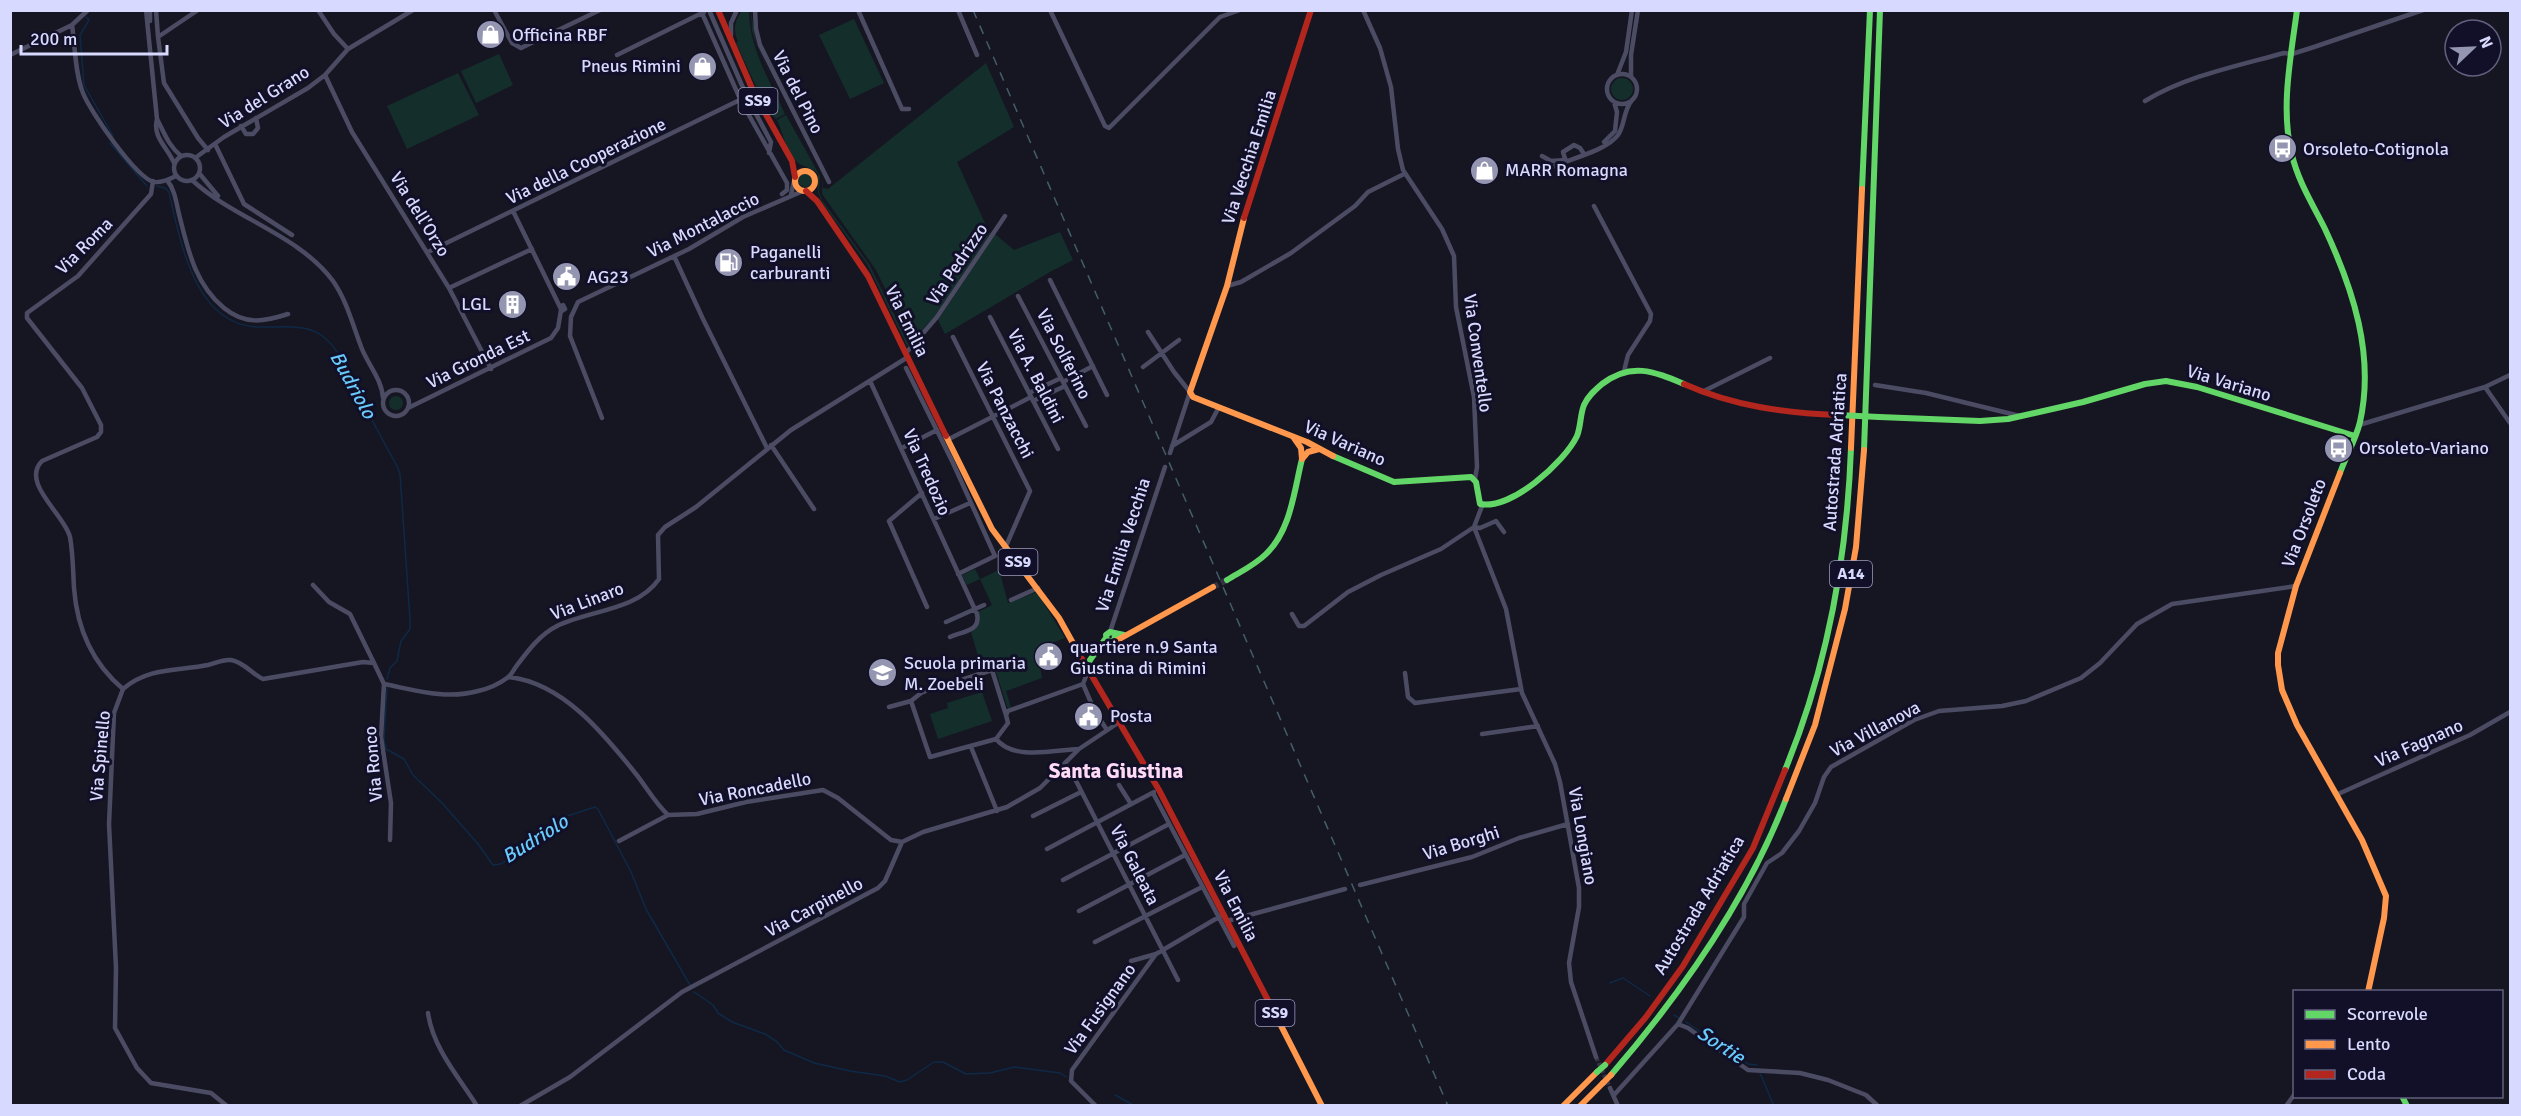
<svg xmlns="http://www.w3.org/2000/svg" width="2521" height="1116" viewBox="0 0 2521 1116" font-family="Signika,sans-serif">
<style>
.green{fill:#142e2c}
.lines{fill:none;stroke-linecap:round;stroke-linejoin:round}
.stream{stroke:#0e2946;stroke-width:1.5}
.street-tunnel{stroke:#333343;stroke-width:4.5;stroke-dasharray:4.5 2;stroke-linecap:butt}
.secondary-tunnel{stroke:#333343;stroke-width:6;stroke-dasharray:6 3;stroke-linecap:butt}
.street{stroke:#4b4c63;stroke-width:4.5}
.fast{stroke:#63d668;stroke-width:6}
.slow{stroke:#ff974d;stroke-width:6}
.jam{stroke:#b3261e;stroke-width:6}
.rail{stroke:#435d69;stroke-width:1.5;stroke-dasharray:9 8;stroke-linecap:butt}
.fast-bridge{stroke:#63d668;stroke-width:6}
.slow-bridge{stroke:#ff974d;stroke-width:6}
.labels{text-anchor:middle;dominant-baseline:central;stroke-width:6;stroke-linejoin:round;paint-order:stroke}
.shield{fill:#121028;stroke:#9d9dbe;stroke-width:1.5}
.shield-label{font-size:16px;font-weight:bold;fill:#d8d9fe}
.poi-label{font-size:18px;fill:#d8d9fe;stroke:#121028;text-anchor:start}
.street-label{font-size:18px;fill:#d8d9fe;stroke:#121028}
.water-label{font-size:20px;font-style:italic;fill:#68cafd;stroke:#121028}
.quarter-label{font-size:21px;font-weight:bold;fill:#fedaf6;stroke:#121028}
</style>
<rect width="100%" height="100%" fill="#161622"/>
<path class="green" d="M742 11H749C749 48 770 81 785 114L776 119 766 108 736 43 738 42C733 30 734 21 742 11Z
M751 11 756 42 787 113 755 41 752 31Z
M854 19 884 83 850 99 819 35Z
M499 54 513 85 476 103 461 71Z
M986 63 1014 127 957 162 990 234 936 315 911 342 876 270 822 194 823 175 788 114 823 175V188L828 189Z
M458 73 479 115 407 149 387 106Z
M1611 89a11 11 0 1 1 22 0a11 11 0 1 1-22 0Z
M786 115 820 176 819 192 822 200 869 264 910 346H907L867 264 823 204 818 193V174C812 167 804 168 797 162 785 151 784 134 777 120Z
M798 180a7 7 0 1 1 14 0a7 7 0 1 1-14 0Z
M1060 232 1073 260 1050 272 945 334 938 320 995 234 1014 250Z
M389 403a7 7 0 1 1 14 0a7 7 0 1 1-14 0Z
M975 569 980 579 999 570 1008 603 1037 592 1065 638 1041 647 1044 659 1039 661 1042 678 1006 691 1011 708 1008 709 994 666 982 670 971 632 977 627 978 612 992 605 980 579 967 585 962 575Z
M982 692 992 721 938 739 930 714 948 708 947 703Z"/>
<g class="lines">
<path class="stream" d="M86 17 89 20 80 35 84 85 113 136
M110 143 147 186
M157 186 165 188 169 192C180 240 194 325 258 327 277 328 304 323 321 335 341 349 349 376 360 397 372 420 384 443 397 466L400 474 410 619V629L401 641 397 661 390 668 387 679
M387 688 384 739 386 749 404 759 413 775 442 803 478 844 493 865 501 864 549 831 561 818 595 807 598 809 631 872 646 909 690 985
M1610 983 1623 978 1650 996
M694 992 713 1005 718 1013 732 1022 765 1034 776 1041 784 1050 814 1063 850 1071 885 1076 900 1082 907 1080 934 1062H943L966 1074 990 1073 1014 1067 1060 1073 1066 1077
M1674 1015 1679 1018
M1686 1022 1748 1064 1757 1065
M1760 1073 1774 1106
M1115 1095 1135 1106"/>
<path class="street-tunnel" d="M1596 1057 1610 1088"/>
<path class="secondary-tunnel" d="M1213 587 1227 580"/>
<path class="street" d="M146 10 157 119C152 137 168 148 174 163
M150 10V21
M156 10 158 37
M198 10 158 37 164 83 198 138 208 150
M318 10 334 34 348 49
M494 10 512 43 521 48 600 10
M709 10 747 97 771 142 769 153
M755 10 756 29 760 45 829 182
M858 10 902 109H909
M958 10 977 55
M1050 10 1105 126 1109 128 1220 17 1240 10
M1363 10 1380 48 1391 87 1398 149 1403 170 1442 229 1454 256 1456 307 1474 397 1477 467 1475 479
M702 13 741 101 787 183V190L782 194
M72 25C75 45 75 74 83 93 90 111 136 178 154 182 162 183 170 179 176 176
M731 36V23L737 10
M10 55 72 25 88 10
M617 55 704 12
M1607 89a15 15 0 1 1 30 0a15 15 0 1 1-30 0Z
M325 75 352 132 449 288 491 369
M1617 75 1626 52 1632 10
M1631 77V55L1638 10
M2145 101C2186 76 2237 66 2284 53L2292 54 2314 47 2423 10
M157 119C165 134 168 145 181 156
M241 126 246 134H253L258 128 256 118
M1604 142 1615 131 1617 112 1614 102
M215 144 244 204 292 235
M174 168a13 13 0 1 1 26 0a13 13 0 1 1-26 0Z
M1542 156 1551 161 1566 160
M195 158 224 137 308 88 325 75 348 49 413 10
M1566 162 1563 152 1574 145 1580 148 1584 154
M1541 172C1559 161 1605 153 1618 135 1625 125 1623 111 1632 100
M199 173 218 196
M167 180C175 190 176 202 179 214 188 250 195 284 224 308 245 325 263 322 288 314
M192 180C234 219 298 234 333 281 347 301 353 326 362 349 369 366 382 380 383 398
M791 195 794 181
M1594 206 1651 314 1650 321 1628 355 1624 371
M513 211 560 307
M428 252 754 93
M674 256 703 319 767 448
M1050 280 1107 395
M1227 286 1241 282 1291 253 1355 206 1368 192 1404 174
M449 288 532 249
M1018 296 1086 426
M563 305 565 309 562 311 560 307Z
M990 317 1058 449
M1148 332 1174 372 1190 392 1170 453
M953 337 1030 491 1006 546
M906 353 937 317 1005 216
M1143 367 1179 340
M906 368 953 463 995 556 958 574
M870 381 977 614C981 632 962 631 950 637
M1063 382 1093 366
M1875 385 1926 393 2020 416
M2485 387 2510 423
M383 403a13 13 0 1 1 26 0a13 13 0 1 1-26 0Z
M1702 392 1770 358
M1029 393 1061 378
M1033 401 1065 386
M408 408 551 338 558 328 561 310
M602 418 570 336 571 317 578 302 689 249 743 217 803 191
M2359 425 2485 387 2510 375
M949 439 1031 397
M771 445 814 509
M1172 446 1211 422 1219 407
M902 448 937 430
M922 493 889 521 927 607
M1482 506 1474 527 1506 609 1522 693 1555 764 1560 782 1579 888V907L1569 963 1571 982 1596 1057
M934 519 970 503
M313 585 329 602 350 614 374 663
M1011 600 1038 588
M1292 614 1299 626H1304L1348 592 1381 575 1441 549 1474 527 1480 528 1496 521 1504 532
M946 622 984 605
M1110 632 1165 467
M1088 671 1083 684 1095 712 1107 730
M1405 673 1408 697 1415 703 1521 689
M509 677C563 683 604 734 636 774 647 788 655 803 668 815L697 814 746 802 823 790 838 798 891 840 902 842
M384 684 381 737 391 803 390 840
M940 687 992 670 1006 715
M123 689C148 667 178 671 208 665 216 663 223 659 231 660 244 662 252 674 263 679L363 662 374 663 384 684C415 690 446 700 478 691 487 689 499 684 507 678 511 676 513 671 515 668 527 652 539 635 557 626 589 610 637 611 659 579L658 535 665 527 696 507 791 430 908 357
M123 689C92 663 77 628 74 588 73 571 73 553 70 537 65 515 20 483 42 461L97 437 101 432V425L82 388 27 318V313L78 276 151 194 153 181
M123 689 114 713 109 824 116 968 115 1028 137 1068 151 1083 211 1093 227 1106
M911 701 921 693 931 689
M889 707 911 701 930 757 996 739
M1482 734 1538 726
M996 739 1008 723 1006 715 1008 711 1083 684
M996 739C1014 761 1054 750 1079 749
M971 747 997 811
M1073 775 1178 980
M1119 785 1131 804
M1153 793 1234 946
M2338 794 2470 735 2510 712
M1033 816 1081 792
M619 841 668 815
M1047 849 1154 792
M1063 880 1169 824
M1360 885 1472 857 1519 838 1568 824
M1079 911 1185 855
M1227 921 1345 889
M1095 942 1202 887
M1131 961 1156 954
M428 1013C433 1048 458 1076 477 1106
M1678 1024 1688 1028 1748 1070 1800 1073 1828 1080 1866 1095 1878 1106
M1610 1088 1618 1106
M1614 1095 1678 1024 1744 917V904L1767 863 1782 853 1799 831 1815 803 1824 777 1831 767 1914 720 1939 711 2002 706 2026 701 2081 678 2100 663 2137 624 2172 604 2296 586
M520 1106 570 1077 682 992 878 888 885 881 902 842 923 832 1007 807 1040 788 1079 749 1118 723
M1096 1106 1071 1081 1072 1070 1156 954 1224 914
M2286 1106 2294 1095"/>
<path class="fast" d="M2297 10C2291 56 2280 109 2292 155 2298 181 2313 205 2325 229 2353 289 2375 355 2360 422 2356 439 2346 456 2340 473
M1862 189 1870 10
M1879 417 1980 421 2008 419 2083 402 2145 384 2166 381 2197 387 2355 436
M1864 450 1880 10
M1333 456 1394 482 1471 477 1476 482 1480 504C1511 510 1564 463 1577 436 1581 426 1580 415 1584 405 1588 396 1595 390 1602 384 1631 362 1653 371 1684 384
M1227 580C1240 572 1255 565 1266 554 1291 530 1294 491 1302 459
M1115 635 1114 642 1107 641 1106 635 1110 632 1124 635
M1088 670 1090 660 1106 638
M1785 770C1827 668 1847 557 1851 448
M1611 1075C1680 995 1748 898 1786 799
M2402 1096 2407 1106"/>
<path class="slow" d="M795 181a10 10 0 1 1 20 0a10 10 0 1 1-20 0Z
M1244 218 1227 286 1190 392 1193 397 1307 442 1333 456
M946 436 992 529 1059 618 1079 654
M1294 438 1301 448 1302 459 1308 452 1319 449
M1851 448 1862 189
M2340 473 2296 586 2278 653V665L2282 690 2297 725 2362 840 2386 896 2384 918 2368 992
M1114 642 1213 587
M1786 799 1815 725 1845 609 1856 547 1864 450
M1271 1006 1322 1106
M1563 1106 1597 1072
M1580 1106 1603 1083"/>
<path class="jam" d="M718 10 754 93 792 161 795 177
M806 191 817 201 868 276 946 436
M1244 218 1311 10
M1684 384C1733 406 1785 413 1838 415
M1079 654 1159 790 1271 1006
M1605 1065 1646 1017 1683 966 1753 848 1785 770"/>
<path class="rail" d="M973 10 1448 1106"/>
<path class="fast-bridge" d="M1838 415 1879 417
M1597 1072 1605 1065"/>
<path class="slow-bridge" d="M1603 1083 1611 1075"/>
</g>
<defs>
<symbol id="shop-disc" viewBox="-11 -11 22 22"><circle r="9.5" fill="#9495b1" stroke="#121028"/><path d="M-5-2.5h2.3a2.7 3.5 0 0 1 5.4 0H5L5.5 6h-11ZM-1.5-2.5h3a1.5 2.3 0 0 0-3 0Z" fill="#fff"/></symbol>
<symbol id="bus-disc" viewBox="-11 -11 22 22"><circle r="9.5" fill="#9495b1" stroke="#121028"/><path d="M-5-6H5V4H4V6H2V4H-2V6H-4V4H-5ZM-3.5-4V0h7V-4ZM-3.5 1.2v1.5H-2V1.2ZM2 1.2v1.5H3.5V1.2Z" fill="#fff"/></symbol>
<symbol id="fuel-disc" viewBox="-11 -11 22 22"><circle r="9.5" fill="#9495b1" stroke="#121028"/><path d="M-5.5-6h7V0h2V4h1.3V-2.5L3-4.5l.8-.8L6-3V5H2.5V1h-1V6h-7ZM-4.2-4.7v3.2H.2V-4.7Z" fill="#fff"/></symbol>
<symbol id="civic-disc" viewBox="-11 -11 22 22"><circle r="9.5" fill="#9495b1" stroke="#121028"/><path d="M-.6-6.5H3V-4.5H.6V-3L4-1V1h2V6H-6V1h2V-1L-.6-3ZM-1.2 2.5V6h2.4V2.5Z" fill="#fff"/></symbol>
<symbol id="building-disc" viewBox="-11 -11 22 22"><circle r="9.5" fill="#9495b1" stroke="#121028"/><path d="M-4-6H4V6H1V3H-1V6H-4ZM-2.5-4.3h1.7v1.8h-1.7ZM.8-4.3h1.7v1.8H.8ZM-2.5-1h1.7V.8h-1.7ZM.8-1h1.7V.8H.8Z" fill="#fff"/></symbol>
<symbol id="school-disc" viewBox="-11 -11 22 22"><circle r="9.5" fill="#9495b1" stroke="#121028"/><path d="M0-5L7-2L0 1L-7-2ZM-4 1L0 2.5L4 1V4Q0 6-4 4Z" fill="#fff"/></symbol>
</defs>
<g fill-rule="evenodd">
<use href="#shop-disc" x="474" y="18" width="33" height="33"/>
<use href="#shop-disc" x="686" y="50" width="33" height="33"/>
<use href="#bus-disc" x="2266" y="132" width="33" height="33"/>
<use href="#shop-disc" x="1468" y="154" width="33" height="33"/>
<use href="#fuel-disc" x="712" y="246" width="33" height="33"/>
<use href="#civic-disc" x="550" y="260" width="33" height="33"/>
<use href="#building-disc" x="496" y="288" width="33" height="33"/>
<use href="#bus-disc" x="2322" y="432" width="33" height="33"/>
<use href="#civic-disc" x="1032" y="640" width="33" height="33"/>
<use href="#school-disc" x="866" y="656" width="33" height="33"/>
<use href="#civic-disc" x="1072" y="700" width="33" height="33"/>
</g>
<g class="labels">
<g class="shield">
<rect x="738.5" y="88" width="39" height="26" rx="4.5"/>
<rect x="998.5" y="549" width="39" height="26" rx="4.5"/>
<rect x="1830" y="561" width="42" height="26" rx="4.5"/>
<rect x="1255.5" y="1000" width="39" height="26" rx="4.5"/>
</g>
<g class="shield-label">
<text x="758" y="101">SS9</text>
<text x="1018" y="562">SS9</text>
<text x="1851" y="574">A14</text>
<text x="1275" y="1013">SS9</text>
</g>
<g class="poi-label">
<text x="512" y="35">Officina RBF</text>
<text x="681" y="66" text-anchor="end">Pneus Rimini</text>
<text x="2303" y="149">Orsoleto-Cotignola</text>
<text x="1505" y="170">MARR Romagna</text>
<text x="750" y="252">Paganelli<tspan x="750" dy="21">carburanti</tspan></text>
<text x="587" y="277">AG23</text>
<text x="491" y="304" text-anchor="end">LGL</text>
<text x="2359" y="448">Orsoleto-Variano</text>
<text x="1070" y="647">quartiere n.9 Santa<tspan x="1070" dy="21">Giustina di Rimini</tspan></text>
<text x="904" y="663">Scuola primaria<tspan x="904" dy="21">M. Zoebeli</tspan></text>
<text x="1110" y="716">Posta</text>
</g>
<g class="street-label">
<text transform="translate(798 92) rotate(63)">Via del Pino</text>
<text transform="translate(264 97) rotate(-32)">Via del Grano</text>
<text transform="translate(1249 157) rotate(-72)">Via Vecchia Emilia</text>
<text transform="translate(586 161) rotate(-26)">Via della Cooperazione</text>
<text transform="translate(420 214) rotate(58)">Via dell'Orzo</text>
<text transform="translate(703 225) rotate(-27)">Via Montalaccio</text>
<text transform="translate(84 246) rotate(-45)">Via Roma</text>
<text transform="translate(957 264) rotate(-56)">Via Pedrizzo</text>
<text transform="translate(907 321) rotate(64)">Via Emilia</text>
<text transform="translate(1478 353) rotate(82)">Via Conventello</text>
<text transform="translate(1064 354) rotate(63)">Via Solferino</text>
<text transform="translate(478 359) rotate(-26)">Via Gronda Est</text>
<text transform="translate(1036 376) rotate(63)">Via A. Baldini</text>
<text transform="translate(2229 383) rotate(17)">Via Variano</text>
<text transform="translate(1005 410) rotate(63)">Via Panzacchi</text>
<text transform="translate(1345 443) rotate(24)">Via Variano</text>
<text transform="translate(1835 452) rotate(-86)">Autostrada Adriatica</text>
<text transform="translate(927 472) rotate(66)">Via Tredozio</text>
<text transform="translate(2304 523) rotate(-69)">Via Orsoleto</text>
<text transform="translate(1123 545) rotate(-72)">Via Emilia Vecchia</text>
<text transform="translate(587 601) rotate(-21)">Via Linaro</text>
<text transform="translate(1875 729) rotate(-28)">Via Villanova</text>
<text transform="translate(2419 743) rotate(-24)">Via Fagnano</text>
<text transform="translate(100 756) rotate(-85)">Via Spinello</text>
<text transform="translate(373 764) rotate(-95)">Via Ronco</text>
<text transform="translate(755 789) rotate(-11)">Via Roncadello</text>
<text transform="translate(1583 836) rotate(80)">Via Longiano</text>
<text transform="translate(1461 843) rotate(-17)">Via Borghi</text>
<text transform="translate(1135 865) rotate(63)">Via Galeata</text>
<text transform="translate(1699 905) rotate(-59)">Autostrada Adriatica</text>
<text transform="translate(1236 906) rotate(63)">Via Emilia</text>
<text transform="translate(814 907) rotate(-28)">Via Carpinello</text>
<text transform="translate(1100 1009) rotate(-54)">Via Fusignano</text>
</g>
<g class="water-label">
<text transform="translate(353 385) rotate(61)">Budriolo</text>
<text transform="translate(535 839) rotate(-32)">Budriolo</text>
<text transform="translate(1721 1045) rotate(33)">Sortie</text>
</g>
<g class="quarter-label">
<text x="1116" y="771">Santa Giustina</text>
</g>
</g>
<rect width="2521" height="1116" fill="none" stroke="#d8d9fe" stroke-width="24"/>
<rect x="2293" y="990" width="210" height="108" fill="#121028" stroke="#61607e" stroke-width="1.5"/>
<rect x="2305" y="1010" width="30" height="9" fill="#63d668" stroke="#61607e" stroke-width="1.5"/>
<text x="2347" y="1020" font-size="18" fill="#d8d9fe">Scorrevole</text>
<rect x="2305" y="1040" width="30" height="9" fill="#ff974d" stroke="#61607e" stroke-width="1.5"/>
<text x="2347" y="1050" font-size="18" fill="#d8d9fe">Lento</text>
<rect x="2305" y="1070" width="30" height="9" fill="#b3261e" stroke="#61607e" stroke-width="1.5"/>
<text x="2347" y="1080" font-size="18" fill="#d8d9fe">Coda</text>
<g transform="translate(2473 48) rotate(67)"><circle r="28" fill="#121028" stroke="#61607e" stroke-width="1.5"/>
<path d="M0-4.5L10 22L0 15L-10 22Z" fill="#9495b1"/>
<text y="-9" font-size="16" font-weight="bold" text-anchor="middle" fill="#d8d9fe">N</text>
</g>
<path d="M21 45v9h146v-9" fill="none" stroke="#d8d9fe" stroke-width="3"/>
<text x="30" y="45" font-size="18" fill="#d8d9fe" stroke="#121028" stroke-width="4.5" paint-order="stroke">200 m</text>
</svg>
